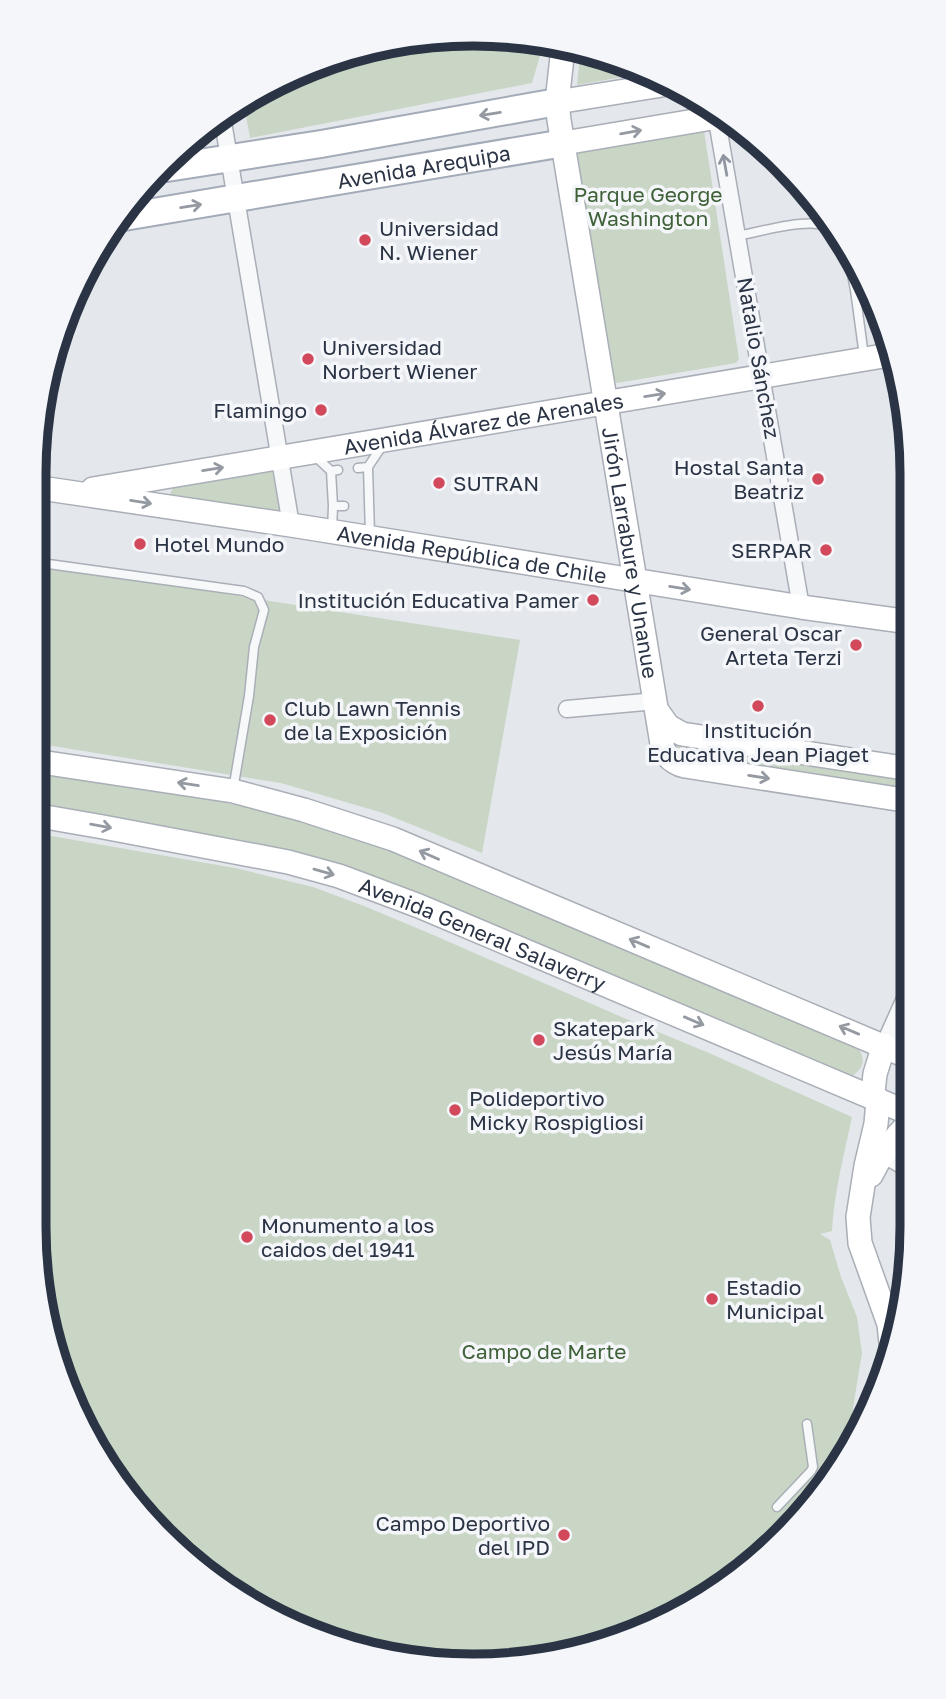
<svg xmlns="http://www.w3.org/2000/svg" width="946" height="1699" viewBox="0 0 946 1699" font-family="'Golos Text',sans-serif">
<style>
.green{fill:#c9d6c5}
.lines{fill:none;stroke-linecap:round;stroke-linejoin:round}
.lane-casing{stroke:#a9aeb7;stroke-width:11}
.street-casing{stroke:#a9aeb7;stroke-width:19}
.secondary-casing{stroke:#a9aeb7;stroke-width:26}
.primary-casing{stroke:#a3abb8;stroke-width:30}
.lane{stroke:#f7f8fa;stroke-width:8}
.street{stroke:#f7f8fa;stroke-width:16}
.secondary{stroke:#fff;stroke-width:23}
.primary{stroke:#fff;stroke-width:26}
.oneway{stroke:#959aa2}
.oneway2{stroke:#9196a0}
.poi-dot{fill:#d1495b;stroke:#f4f6f9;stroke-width:2.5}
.labels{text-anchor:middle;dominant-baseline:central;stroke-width:7;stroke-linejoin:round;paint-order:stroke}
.street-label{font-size:21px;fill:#2b3445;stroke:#f4f6f9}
.park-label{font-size:21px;fill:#3f6138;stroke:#f4f6f9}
.poi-label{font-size:21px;fill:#2b3445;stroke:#f4f6f9;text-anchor:start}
.rim{fill:none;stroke:#2b3445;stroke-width:9}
</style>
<rect width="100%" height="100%" fill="#e4e7ec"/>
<path class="green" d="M531 37 544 42 532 83 250 138 244 105 360 48Z
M580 54 640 74 577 85Z
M697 127 704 131 739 359 736 363 617 383 612 379 574 147Z
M272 469 280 515 175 500 170 494 173 487Z
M34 564 520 640 482 853 383 813 281 783 34 743Z
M678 742 910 774V796L681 761 675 752V745Z
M34 771C133 786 234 800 330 829 412 854 490 893 570 927 665 968 762 1006 858 1047 866 1061 864 1068 851 1077L283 850 228 838 34 806Z
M34 833 235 868 313 887 364 906 431 934 624 1018 709 1053 852 1117C844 1155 834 1192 832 1231L820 1234 830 1240 841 1277 857 1317 862 1353 845 1457 763 1557 641 1632 501 1665 359 1651 228 1591 124 1493 56 1367 33 1226Z"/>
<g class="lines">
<defs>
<path id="lane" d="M737 236C759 232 796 221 818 224 827 226 836 232 843 237
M846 243 855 290 864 356
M316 457 331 471 338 470
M368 467 370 535
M358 468 368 467 382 446
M331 471 333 506 332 531
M333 506H344
M34 562 244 591 258 597 264 610 254 647 249 696 233 790
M777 1507 811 1471 813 1467 807 1424"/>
<path id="street" d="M715 109 801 607
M222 116 291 525
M567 709 656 701
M884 1045 911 985
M874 1149 912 1171"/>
<g id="secondary">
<path id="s1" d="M563 48 557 102 559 120 663 750C669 759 675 764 685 766L910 801"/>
<path d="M557 102 668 84"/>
<path d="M564 143 724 116"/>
<path id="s2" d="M34 487 291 525 801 607 910 622"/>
<path id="s3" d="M93 489 895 354"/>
<path d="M658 712 668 726 682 734 910 769"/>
<path d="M34 761 233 791 304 810 393 839 911 1058"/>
<path id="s4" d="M34 815 103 827 288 862 339 876 419 906 911 1114"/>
<path d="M884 1045 875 1074 873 1092 878 1101 876 1124 866 1166 858 1217 860 1243 889 1324 892 1352"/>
<path d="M871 1175C881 1154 895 1137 911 1121"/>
</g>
<g id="primary">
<path d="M167 168 321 144 557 102"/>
<path id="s5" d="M124 217 564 143"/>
</g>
</defs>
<use href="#lane" class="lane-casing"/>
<use href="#street" class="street-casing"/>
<use href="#secondary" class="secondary-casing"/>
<use href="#primary" class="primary-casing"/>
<use href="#lane" class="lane"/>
<use href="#street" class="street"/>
<use href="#secondary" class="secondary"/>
<use href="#primary" class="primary"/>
</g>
<defs><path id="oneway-shaft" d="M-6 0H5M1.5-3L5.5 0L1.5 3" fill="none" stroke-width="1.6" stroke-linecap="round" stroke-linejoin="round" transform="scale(1.75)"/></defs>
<g class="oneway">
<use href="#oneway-shaft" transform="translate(490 114) rotate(171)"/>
<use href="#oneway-shaft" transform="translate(631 132) rotate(-10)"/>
<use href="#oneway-shaft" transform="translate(191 206) rotate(-9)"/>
<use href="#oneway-shaft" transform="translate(655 395) rotate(-9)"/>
<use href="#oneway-shaft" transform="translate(213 469) rotate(-9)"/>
<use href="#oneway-shaft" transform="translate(141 502) rotate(9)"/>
<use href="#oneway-shaft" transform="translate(680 588) rotate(9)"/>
<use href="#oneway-shaft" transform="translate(759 777) rotate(9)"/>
<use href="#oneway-shaft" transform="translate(188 784) rotate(-171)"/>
<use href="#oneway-shaft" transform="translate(101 826) rotate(10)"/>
<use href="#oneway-shaft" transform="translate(429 855) rotate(-156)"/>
<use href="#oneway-shaft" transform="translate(324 872) rotate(16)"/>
<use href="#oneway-shaft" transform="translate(639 943) rotate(-157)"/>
<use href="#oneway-shaft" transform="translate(694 1021) rotate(23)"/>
<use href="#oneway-shaft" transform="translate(849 1030) rotate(-157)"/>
</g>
<use class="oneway2" href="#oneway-shaft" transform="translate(725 165) rotate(-100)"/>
<g class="poi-dot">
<circle cx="365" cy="240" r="7"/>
<circle cx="308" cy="359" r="7"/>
<circle cx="321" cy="410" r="7"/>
<circle cx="818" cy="479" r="7"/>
<circle cx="439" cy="483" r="7"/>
<circle cx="140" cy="544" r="7"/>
<circle cx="826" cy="550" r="7"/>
<circle cx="593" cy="600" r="7"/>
<circle cx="856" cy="645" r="7"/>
<circle cx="758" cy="706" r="7"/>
<circle cx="270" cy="720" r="7"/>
<circle cx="539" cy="1040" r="7"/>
<circle cx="455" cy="1110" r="7"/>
<circle cx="247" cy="1237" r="7"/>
<circle cx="712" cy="1299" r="7"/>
<circle cx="564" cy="1535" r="7"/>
</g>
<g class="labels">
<g class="street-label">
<text stroke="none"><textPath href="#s5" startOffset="304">Avenida Arequipa</textPath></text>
<text transform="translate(759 358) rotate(80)">Natalio Sánchez</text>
<text stroke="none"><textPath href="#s3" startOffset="396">Avenida Álvarez de Arenales</textPath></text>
<text stroke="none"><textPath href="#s1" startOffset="511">Jirón Larrabure y Unanue</textPath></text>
<text stroke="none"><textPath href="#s2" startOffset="443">Avenida República de Chile</textPath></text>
<text stroke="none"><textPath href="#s4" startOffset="466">Avenida General Salaverry</textPath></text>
</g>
<g class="park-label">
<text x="648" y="194">Parque George<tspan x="648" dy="24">Washington</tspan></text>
<text x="544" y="1351">Campo de Marte</text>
</g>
<g class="poi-label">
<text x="379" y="228">Universidad<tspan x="379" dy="24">N. Wiener</tspan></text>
<text x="322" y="347">Universidad<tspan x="322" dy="24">Norbert Wiener</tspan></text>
<text x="307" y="410" text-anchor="end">Flamingo</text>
<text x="804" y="467" text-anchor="end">Hostal Santa<tspan x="804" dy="24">Beatriz</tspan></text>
<text x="453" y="483">SUTRAN</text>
<text x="154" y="544">Hotel Mundo</text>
<text x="812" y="550" text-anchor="end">SERPAR</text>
<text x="579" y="600" text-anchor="end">Institución Educativa Pamer</text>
<text x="842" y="633" text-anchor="end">General Oscar<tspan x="842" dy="24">Arteta Terzi</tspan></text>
<text x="284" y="708">Club Lawn Tennis<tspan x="284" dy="24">de la Exposición</tspan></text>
<text x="758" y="730" text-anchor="middle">Institución<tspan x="758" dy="24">Educativa Jean Piaget</tspan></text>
<text x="553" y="1028">Skatepark<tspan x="553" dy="24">Jesús María</tspan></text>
<text x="469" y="1098">Polideportivo<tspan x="469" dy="24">Micky Rospigliosi</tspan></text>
<text x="261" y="1225">Monumento a los<tspan x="261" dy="24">caidos del 1941</tspan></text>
<text x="726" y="1287">Estadio<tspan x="726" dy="24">Municipal</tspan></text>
<text x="550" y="1523" text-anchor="end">Campo Deportivo<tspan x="550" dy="24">del IPD</tspan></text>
</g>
</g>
<path d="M0 0H946V1699H0ZM473 46H473A427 427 0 0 1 900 473V1227A427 427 0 0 1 473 1654H473A427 427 0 0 1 46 1227V473A427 427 0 0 1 473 46Z" fill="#f4f6f9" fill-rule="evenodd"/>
<path class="rim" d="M473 46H473A427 427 0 0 1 900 473V1227A427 427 0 0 1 473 1654H473A427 427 0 0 1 46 1227V473A427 427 0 0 1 473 46Z"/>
</svg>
